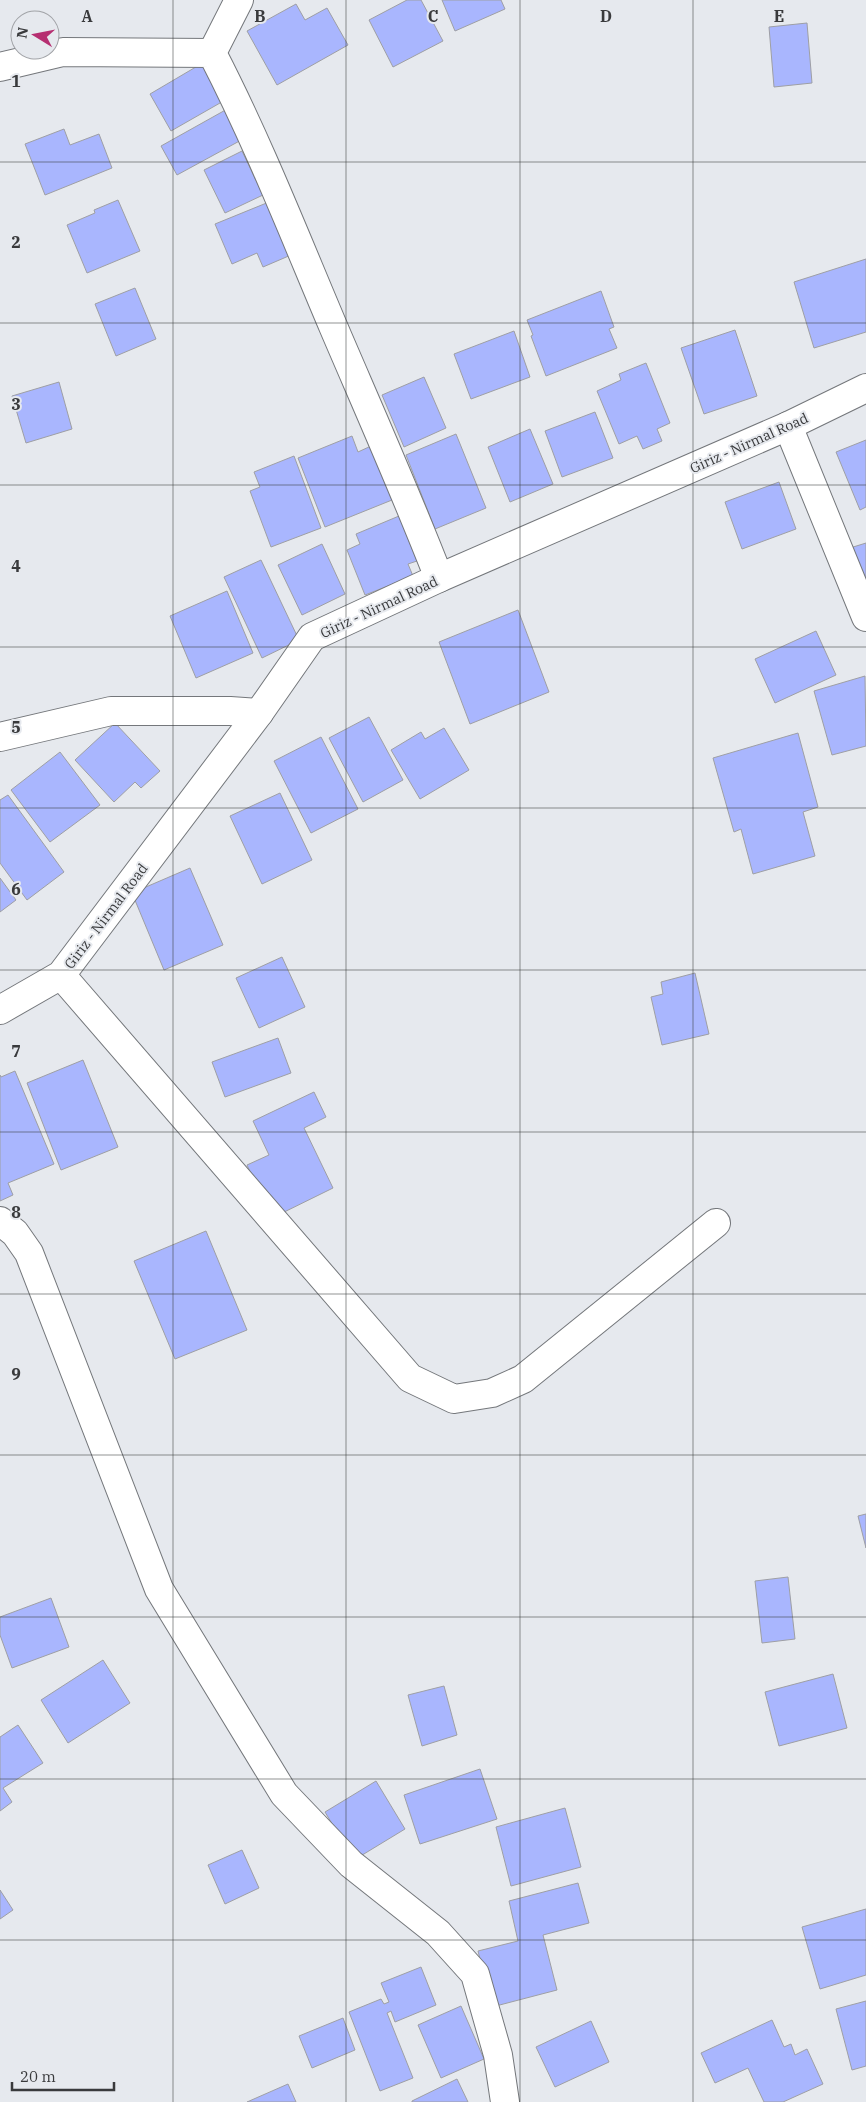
<svg xmlns="http://www.w3.org/2000/svg" width="866" height="2102" viewBox="0 0 866 2102" font-family="'IBM Plex Serif',serif">
<style>
.building{fill:#a9b6fe;stroke:#9e9fa4}
.lines{fill:none;stroke-linecap:round;stroke-linejoin:round}
.minor-casing{stroke:#74777b;stroke-width:30}
.secondary-casing{stroke:#74777b;stroke-width:30}
.minor{stroke:#fff;stroke-width:28}
.secondary{stroke:#fff;stroke-width:28}
.grid{fill:none;stroke:#393a3c;stroke-width:1;stroke-opacity:0.55}
.labels{text-anchor:middle;dominant-baseline:central;stroke-width:4;stroke-linejoin:round;paint-order:stroke}
.street-label{font-size:14px;fill:#393a3c;stroke:#e6e9ee}
.grid-label{font-size:16px;text-anchor:middle;font-weight:bold;fill:#393a3c;stroke:#e6e9ee;stroke-width:4;stroke-linejoin:round;paint-order:stroke}
</style>
<rect width="100%" height="100%" fill="#e6e9ee"/>
<path class="building" d="M407 0H421L443 41 393 67 369 20Z
M442 0H501L505 9 455 31Z
M296 4 305 20 327 8 348 45 277 85 247 31Z
M807 23 812 83 774 87 769 27Z
M206 61 227 99 171 131 150 94Z
M229 108 245 138 177 175 161 146Z
M64 129 70 145 99 134 112 168 45 195 25 144Z
M242 151 263 195 225 213 204 170Z
M118 200 140 251 87 273 67 225 95 213 94 210Z
M269 202 291 255 263 267 257 253 232 264 215 224Z
M866 259V332L814 348 794 282Z
M135 288 156 339 116 356 95 304Z
M601 291 614 327 609 329 617 348 546 376 531 336 533 335 527 320Z
M735 330 757 396 704 414 681 348Z
M514 331 530 377 471 399 454 354Z
M646 363 670 423 657 429 662 441 643 449 637 436 619 444 597 391 621 380 619 374Z
M424 377 446 428 404 447 382 395Z
M59 382 72 429 26 443 12 396Z
M595 412 613 458 562 477 545 431Z
M530 429 553 484 510 502 488 447Z
M456 434 486 508 435 529 406 455Z
M352 436 358 452 371 446 392 500 325 527 298 458Z
M866 440V507L860 510 836 452Z
M294 456 321 528 271 547 250 491 260 487 254 472Z
M779 482 796 529 742 549 725 502Z
M399 516 417 561 408 564 413 576 365 595 347 550 360 544 356 534Z
M866 543V606L850 548Z
M322 544 345 594 302 615 278 565Z
M261 560 299 640 262 658 224 577Z
M227 591 253 653 196 678 170 616Z
M518 610 549 692 470 724 439 642Z
M816 631 836 675 775 703 755 659Z
M865 676 866 746 832 755 814 691Z
M369 717 403 780 363 802 329 738Z
M115 723 160 771 141 788 135 782 114 802 75 760Z
M444 728 469 770 420 799 391 750 421 732 425 739Z
M798 733 818 807 803 812 815 856 753 874 741 829 734 832 713 758Z
M321 737 358 809 311 833 274 761Z
M60 752 100 805 50 842 11 790Z
M280 793 312 860 262 884 230 816Z
M8 795 64 872 27 900 0 863V800Z
M190 868 223 945 164 970 132 893Z
M0 878 16 900 0 912Z
M282 957 305 1007 259 1028 236 978Z
M695 973 709 1034 662 1045 651 997 663 994 661 982Z
M278 1038 291 1073 225 1097 212 1062Z
M83 1060 118 1147 61 1170 27 1083Z
M15 1071 54 1164 8 1183 13 1195 0 1201V1075L1 1077Z
M314 1092 326 1117 304 1128 333 1188 272 1218 247 1165 269 1155 253 1121Z
M206 1231 247 1330 175 1359 134 1261Z
M866 1514V1548L858 1516Z
M788 1577 795 1639 762 1643 755 1581Z
M51 1598 69 1647 12 1668 0 1635V1617Z
M103 1660 130 1703 68 1743 41 1700Z
M833 1674 847 1728 779 1746 765 1692Z
M444 1686 457 1735 422 1746 408 1695Z
M18 1725 43 1763 3 1788 12 1802 0 1811V1737Z
M480 1769 497 1819 420 1844 404 1795Z
M376 1781 405 1829 354 1860 325 1812Z
M565 1808 581 1867 511 1886 496 1827Z
M242 1850 259 1888 225 1904 208 1865Z
M578 1883 589 1923 543 1935 557 1990 492 2007 478 1951 518 1941 509 1901Z
M0 1890 13 1910 0 1919Z
M866 1909V1975L820 1989 802 1927Z
M421 1967 436 2005 395 2022 391 2011 387 2013 413 2078 380 2091 349 2012 381 1999 384 2004 389 2002 381 1983Z
M866 2001V2066L852 2070 836 2009Z
M461 2006 484 2059 441 2078 418 2025Z
M343 2018 355 2050 312 2068 299 2036Z
M772 2020 784 2047 791 2044 795 2055 807 2049 823 2084 783 2102H764L748 2068 715 2083 701 2053Z
M591 2021 609 2062 555 2087 536 2047Z
M457 2079 468 2102H412V2101Z
M288 2084 296 2102H247Z"/>
<g class="lines">
<defs>
<path id="minor" d="M212 53 239 0
M0 67 63 52 212 53C258 142 294 234 333 326 369 410 406 493 439 578
M788 426 866 617
M0 737 111 711H230L259 713
M61 975 410 1378 454 1399 492 1393 523 1379 716 1223
M0 1221 15 1233 29 1253 159 1589 284 1794 351 1864 438 1933 475 1974 498 2055 505 2102"/>
<path id="secondary" d="M0 1010 61 975 259 713 312 637 439 578 788 426 866 388"/>
</defs>
<use href="#minor" class="minor-casing"/>
<use href="#secondary" class="secondary-casing"/>
<use href="#minor" class="minor"/>
<use href="#secondary" class="secondary"/>
</g>
<path class="grid" d="M173 0V2102M346 0V2102M520 0V2102M693 0V2102M0 162H866M0 323H866M0 485H866M0 647H866M0 808H866M0 970H866M0 1132H866M0 1294H866M0 1455H866M0 1617H866M0 1779H866M0 1940H866"/>
<g class="labels">
<g class="street-label">
<text transform="translate(749 443) rotate(-24)">Giriz - Nirmal Road</text>
<text transform="translate(379 607) rotate(-25)">Giriz - Nirmal Road</text>
<text transform="translate(106 916) rotate(-53)">Giriz - Nirmal Road</text>
</g>
</g>
<g class="grid-label">
<text x="87" y="22">A</text>
<text x="260" y="22">B</text>
<text x="433" y="22">C</text>
<text x="606" y="22">D</text>
<text x="779" y="22">E</text>
<text x="16" y="87">1</text>
<text x="16" y="248">2</text>
<text x="16" y="410">3</text>
<text x="16" y="572">4</text>
<text x="16" y="733">5</text>
<text x="16" y="895">6</text>
<text x="16" y="1057">7</text>
<text x="16" y="1218">8</text>
<text x="16" y="1380">9</text>
</g>
<g transform="translate(35 35) rotate(280)"><circle r="24" fill="#e6e9ee" stroke="#a1a3a7"/>
<path d="M0-4L9 19L0 12L-9 19Z" fill="#b62f71"/>
<text y="-8" font-size="14" font-weight="bold" text-anchor="middle" fill="#393a3c">N</text>
</g>
<path d="M12 2082v8h102v-8" fill="none" stroke="#393a3c" stroke-width="2.5"/>
<text x="20" y="2082" font-size="15" fill="#393a3c" stroke="#e6e9ee" stroke-width="4" paint-order="stroke">20 m</text>
</svg>
